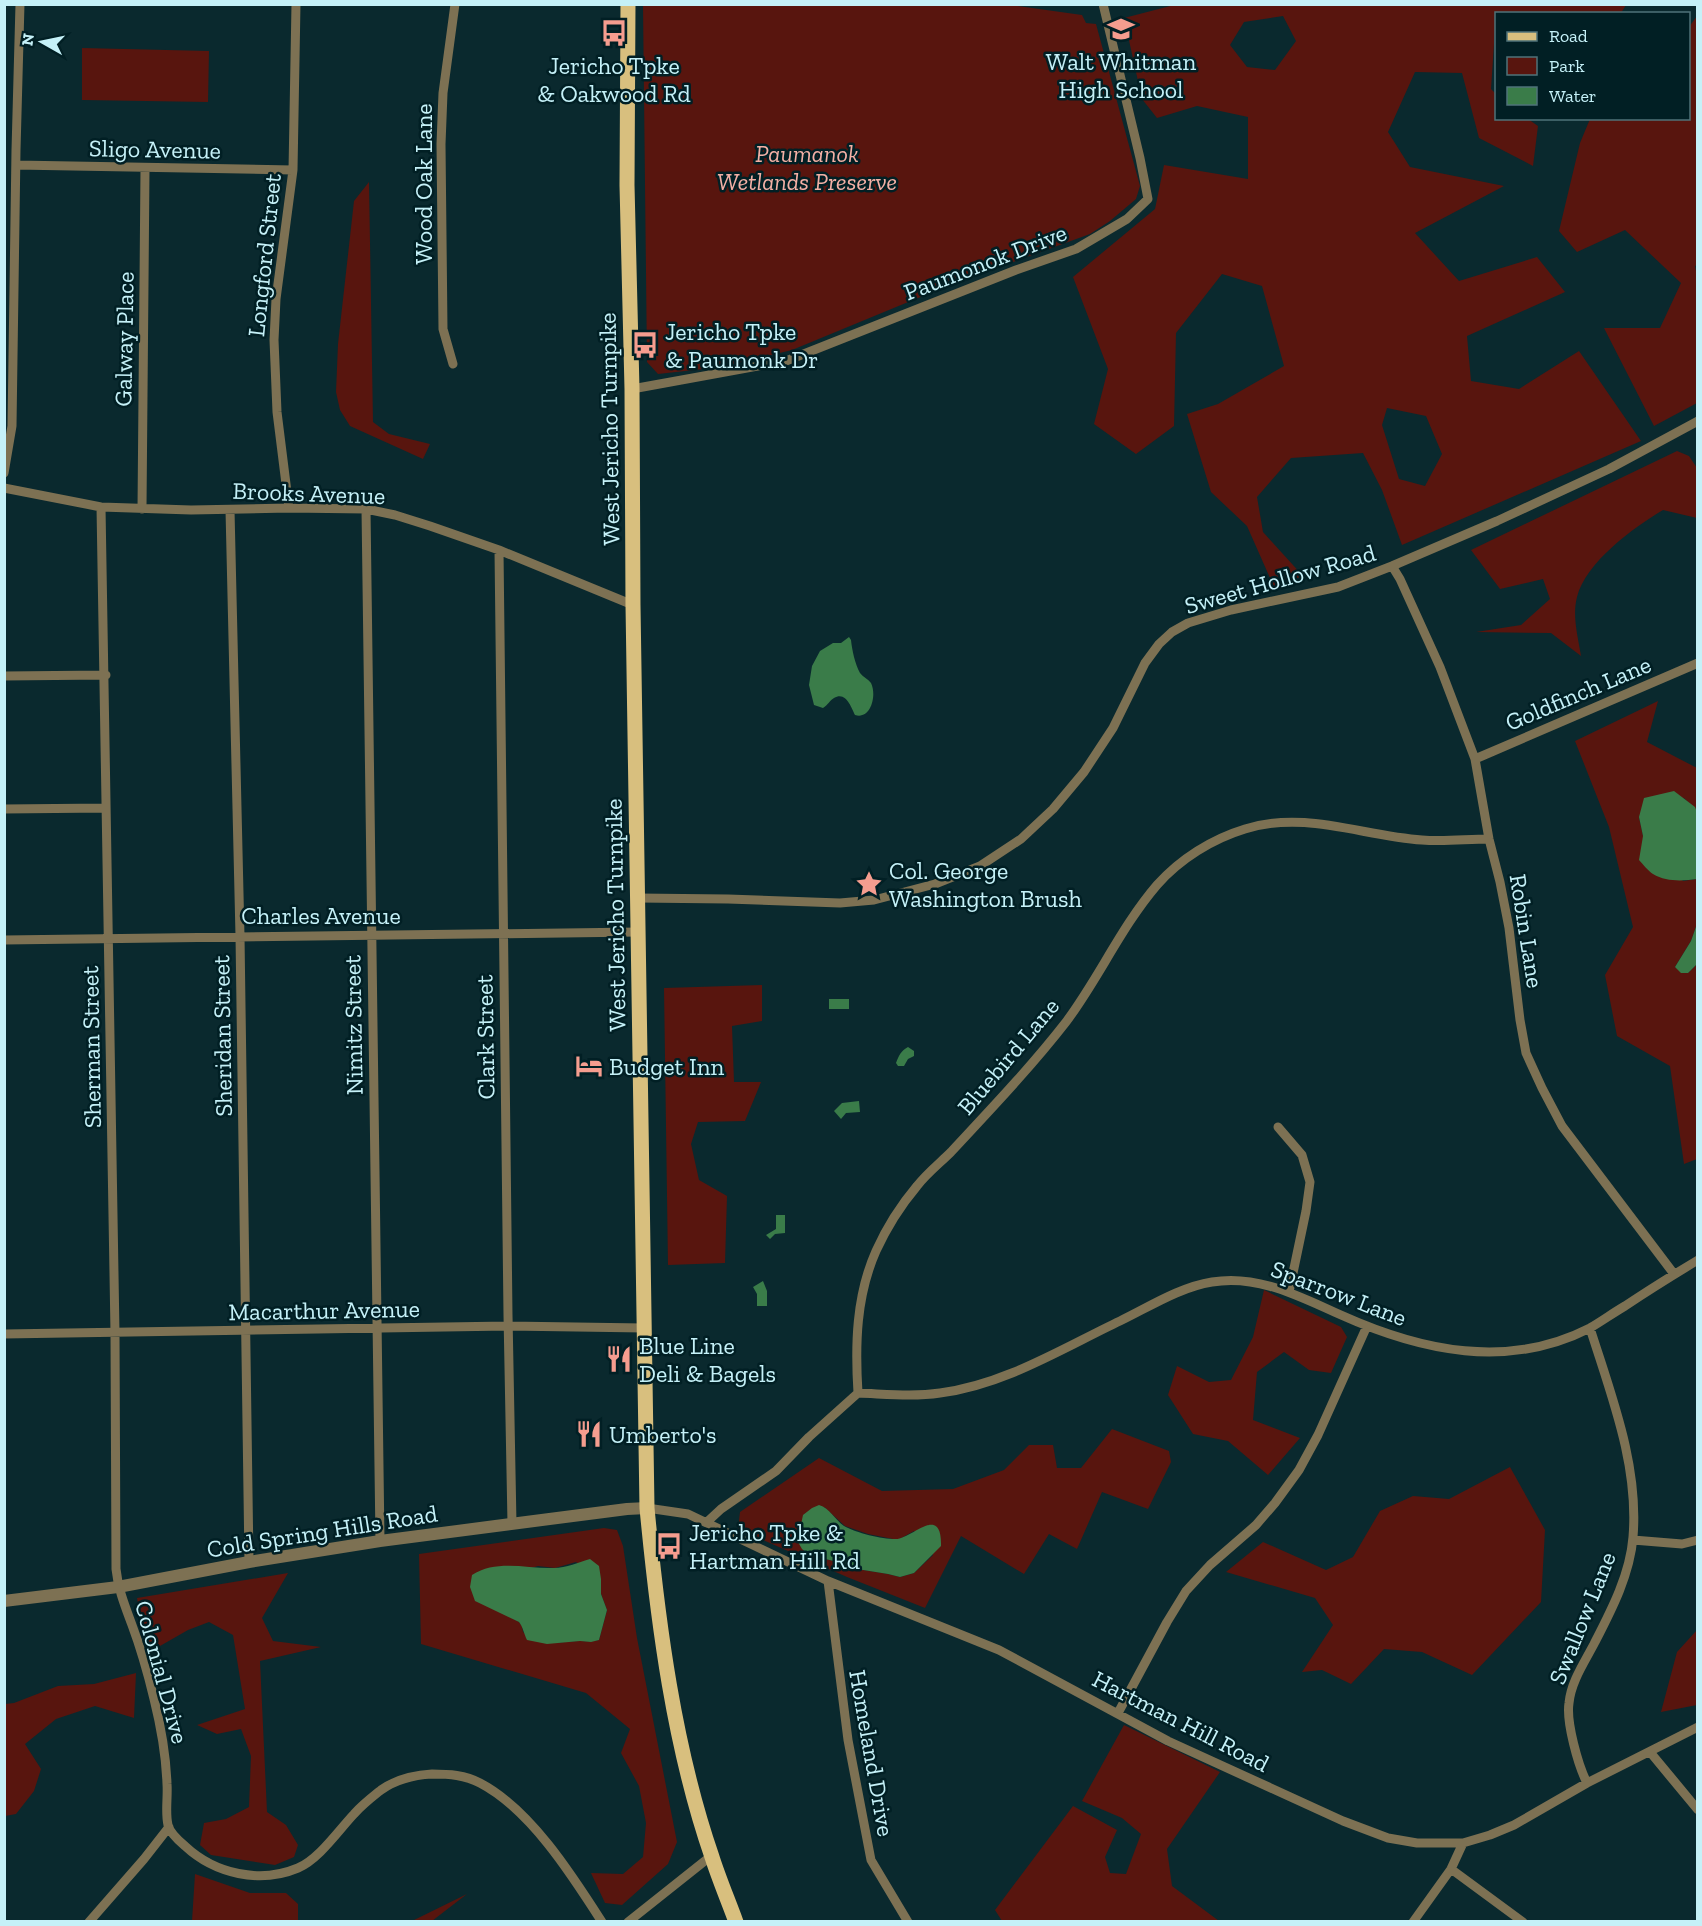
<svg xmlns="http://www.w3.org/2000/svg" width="1702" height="1926" viewBox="0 0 1702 1926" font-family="'Zilla Slab',serif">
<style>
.green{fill:#58150e;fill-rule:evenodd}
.water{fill:#3a7c49}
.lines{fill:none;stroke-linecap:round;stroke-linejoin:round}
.minor{stroke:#7d7153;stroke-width:9}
.tertiary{stroke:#7d7153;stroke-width:12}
.primary{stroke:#d8bf7e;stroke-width:15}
.labels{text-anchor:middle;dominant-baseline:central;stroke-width:5;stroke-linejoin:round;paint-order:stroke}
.poi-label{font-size:24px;fill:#c5f1f8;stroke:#011f24;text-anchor:start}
.street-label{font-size:24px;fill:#c5f1f8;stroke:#011f24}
.park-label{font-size:24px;font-style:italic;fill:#f3b0a5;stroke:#011f24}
</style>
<rect width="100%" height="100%" fill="#0a292e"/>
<path class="green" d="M1003 4 1082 15 1086 23 1096 24 1140 186 1136 199 1110 221 1090 234 947 286 792 350 721 367 658 374 647 362 643 5Z
M1178 4 1626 5 1621 13 1496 14 1491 89 1496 94V118L1528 119 1538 126 1533 166 1479 138 1462 73 1415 72 1388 132 1410 167 1504 186 1415 233 1459 281 1537 257 1565 292 1467 336 1471 381 1519 389 1579 351 1641 441 1402 545 1382 490 1363 453 1291 458 1257 497 1263 532 1303 576 1274 587 1247 526 1211 492 1187 414 1218 404 1284 366 1262 286 1222 274 1176 333 1174 426 1136 454 1094 424 1108 369 1073 277 1155 209 1164 165 1248 179V117L1197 106 1157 118 1142 99 1124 18ZM1283 16 1296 41 1275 70 1247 67 1230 45 1244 22ZM1387 408 1426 416 1442 454 1425 486 1399 479 1382 425Z
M1697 16 1698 264 1695 266 1698 281 1697 403 1654 426 1604 328H1660L1681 283 1625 230 1577 252 1559 231 1580 143 1590 119 1688 118 1689 27Z
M82 48 209 51 208 102 82 100Z
M369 182 373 422 389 434 430 444 423 459 350 426 340 410 336 392 338 344 354 201Z
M1677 451 1689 456 1697 468V518L1663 510C1633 528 1586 562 1577 597 1572 616 1578 637 1581 656L1551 633 1476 632 1521 625 1550 599 1543 579 1500 589 1471 550Z
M1658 701 1647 742 1697 768V812L1684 798 1639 817 1643 836 1683 881 1697 879V924L1691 941 1675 967 1688 973 1697 964V1159L1684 1164 1670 1066 1617 1036 1605 975 1633 927 1609 827 1575 741Z
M762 985V1021L732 1026 734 1082H761L745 1121 698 1122 691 1144 699 1180 727 1196 725 1263 668 1265 664 988Z
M1264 1290 1341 1327 1347 1337 1331 1373 1309 1370 1284 1352 1257 1372 1253 1420 1300 1438 1268 1475 1228 1441 1193 1434 1168 1395 1177 1366 1209 1382 1231 1380 1253 1337Z
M1112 1429 1169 1451 1171 1462 1148 1509 1102 1492 1077 1549 1049 1534 1024 1574 961 1536 925 1608 847 1577 738 1529 740 1512 819 1458 882 1491 953 1489 1004 1470 1029 1445H1053L1057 1468H1081ZM824 1507 845 1526 868 1534 898 1540 914 1531 933 1555 914 1573 900 1577 888 1574 857 1569 850 1565 809 1555Z
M1510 1467 1545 1530 1541 1602 1472 1675 1422 1652 1384 1649 1351 1684 1322 1670 1302 1672 1333 1625 1315 1598 1226 1572 1263 1542 1326 1570 1353 1557 1380 1511 1413 1496 1449 1499Z
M604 1528 617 1530 623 1546 637 1638 677 1842 668 1864 622 1905 605 1903 591 1873 623 1874 643 1857 646 1823 639 1786 621 1753 630 1729 586 1693 421 1644 419 1554ZM576 1562 601 1579V1594L607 1610 599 1640C591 1642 587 1641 579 1641 550 1642 551 1648 523 1632L522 1626 519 1622 474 1596 471 1587 538 1566 555 1568Z
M288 1573 262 1618 273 1641 321 1647 260 1661 267 1812 286 1825 298 1845 294 1857 275 1865 211 1855 200 1845 204 1823 226 1819 249 1807 251 1756 241 1729 217 1734 197 1725 245 1709 233 1635 209 1622 188 1630 153 1650 143 1630 137 1598Z
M1697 1630V1705L1661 1712 1677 1652Z
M136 1673 134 1718 95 1706 56 1719 25 1744 41 1769 34 1791 16 1814 5 1816V1704L14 1703 58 1686 94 1684Z
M1124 1725 1220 1772 1167 1849 1172 1886 1219 1921H1002L995 1910 1073 1806 1117 1830 1105 1857 1110 1873 1126 1874 1141 1834 1122 1818 1082 1801Z
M195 1874 250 1893H286L298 1904V1921H192Z
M467 1894 432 1921H412Z"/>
<path class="water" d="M849 637 851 640C852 650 855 664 860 673 863 677 868 679 871 683 877 695 871 720 855 715 851 707 846 691 834 698 830 700 828 705 823 708L814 705 809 685 812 666 820 651 833 643H841Z
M1674 791 1695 807 1697 812V879C1683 881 1666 882 1653 874 1648 871 1643 864 1639 860L1643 836 1639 817 1644 798Z
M1697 924V964L1688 973H1681L1675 967 1691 941Z
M829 999H849V1009H829Z
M908 1047 914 1051V1056L908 1059 904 1066H898L896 1063C899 1055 901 1051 908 1047Z
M859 1101 860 1112 846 1113 841 1119 834 1111 842 1103Z
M776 1215H785V1233L775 1234 770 1239 766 1235 776 1229Z
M763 1281 767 1291V1306H757V1294L753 1287Z
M819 1505C830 1508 835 1520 844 1526 856 1533 882 1539 895 1539 911 1540 942 1502 941 1546L914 1573 900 1577 888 1574 857 1569 850 1565 809 1555 802 1549 798 1542 800 1529 803 1515 812 1508Z
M590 1559 599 1566 601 1579V1594L607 1610 599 1640 591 1642 580 1641 547 1644 527 1640C524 1634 523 1627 519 1622L475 1601 470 1587 472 1575C497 1559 527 1569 554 1568 566 1568 579 1562 590 1559Z"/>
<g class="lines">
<path class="minor" d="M16 165 293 170
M453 364 443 329 441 144 443 93 455 4
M632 389 786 361 1016 270 1076 249 1127 219 1148 199 1140 158 1103 4
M4 473 12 426 16 150 20 4
M4 488 101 507 191 510 289 508 366 509 395 515 430 526 499 550 633 605
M101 507 115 1333 116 1569C118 1589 125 1606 132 1625 141 1649 148 1674 154 1699 161 1727 166 1755 167 1784 168 1798 165 1812 168 1825 170 1833 179 1841 185 1846 215 1874 260 1884 298 1868 319 1859 338 1831 354 1814 362 1805 371 1798 381 1790 395 1780 415 1775 432 1774 449 1774 465 1775 480 1783 530 1809 572 1875 602 1922
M289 508 277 412 274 340 276 299 293 170 296 4
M142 509 145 169
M366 509 380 1541
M230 510 240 936 249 1562
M499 550 508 1315 512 1524
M1392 566 1400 579 1440 667 1475 759 1489 839 1500 882 1509 928 1520 1020 1526 1053 1542 1088 1562 1126 1674 1274
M4 676 106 675
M1475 759 1698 663
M4 809 106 808
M638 898 728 899 840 903 874 900 935 884 980 866 1021 839 1053 809 1084 772 1113 728 1145 663 1159 644 1172 632 1188 623 1231 610 1338 587 1392 566 1497 521 1609 469 1698 421
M4 940 638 932
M1278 1127 1302 1155 1310 1182 1306 1211 1289 1292
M4 1334 508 1326 644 1328
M858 1393C886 1394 913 1397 940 1393 1004 1385 1063 1348 1120 1321 1149 1307 1180 1287 1212 1282 1258 1274 1300 1297 1341 1315 1421 1351 1508 1370 1590 1328 1602 1321 1613 1313 1625 1306 1649 1290 1673 1275 1698 1260
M647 1508 688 1514 828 1581 999 1650 1168 1741 1343 1821 1388 1838 1417 1843H1463L1490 1835 1514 1825 1587 1783 1698 1727
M707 1522 721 1509 776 1471 809 1437 858 1393C855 1345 856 1296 876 1251 886 1229 901 1205 917 1186 927 1173 940 1163 951 1152 990 1110 1031 1067 1066 1022 1099 978 1121 927 1157 885 1180 859 1212 839 1245 829 1305 810 1362 836 1422 840 1444 842 1467 839 1489 839
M1633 1540 1682 1544 1698 1540
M828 1581 848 1740 871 1860 908 1922
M1118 1713 1167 1622 1186 1591 1210 1565 1256 1525 1275 1503 1299 1470 1318 1435 1367 1326
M1650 1752 1698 1810
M1587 1783C1578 1765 1566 1722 1569 1703 1571 1682 1584 1663 1594 1644 1611 1611 1630 1575 1633 1537 1639 1465 1611 1395 1590 1328
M1451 1869 1523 1922
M89 1922 144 1859 169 1827
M628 1922 711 1856
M1413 1922 1451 1869 1463 1843"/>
<path class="tertiary" d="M4 1601 118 1587 249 1562 380 1541 627 1509 647 1508"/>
<path class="primary" d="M628 4 627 185 632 389 633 605 647 1508C658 1624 674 1747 712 1857 719 1879 728 1900 736 1922"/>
</g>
<defs>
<symbol id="school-bare" viewBox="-9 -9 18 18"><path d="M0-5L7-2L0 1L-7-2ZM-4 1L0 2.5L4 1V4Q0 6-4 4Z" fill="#f59d8f" stroke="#011f24" stroke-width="2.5" paint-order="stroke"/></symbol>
<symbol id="bus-bare" viewBox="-9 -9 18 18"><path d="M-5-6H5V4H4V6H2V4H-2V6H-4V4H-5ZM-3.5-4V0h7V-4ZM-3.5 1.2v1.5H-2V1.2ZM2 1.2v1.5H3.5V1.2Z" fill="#f59d8f" stroke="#011f24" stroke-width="2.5" paint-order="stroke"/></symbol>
<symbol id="sight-bare" viewBox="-9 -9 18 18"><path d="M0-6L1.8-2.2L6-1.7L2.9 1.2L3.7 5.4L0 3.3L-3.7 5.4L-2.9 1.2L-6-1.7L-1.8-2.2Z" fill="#f59d8f" stroke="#011f24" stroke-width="2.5" paint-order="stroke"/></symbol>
<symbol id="hotel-bare" viewBox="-9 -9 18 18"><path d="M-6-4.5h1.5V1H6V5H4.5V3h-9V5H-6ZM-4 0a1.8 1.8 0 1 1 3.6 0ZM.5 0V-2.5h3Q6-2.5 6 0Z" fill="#f59d8f" stroke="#011f24" stroke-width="2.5" paint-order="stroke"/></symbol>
<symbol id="restaurant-bare" viewBox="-9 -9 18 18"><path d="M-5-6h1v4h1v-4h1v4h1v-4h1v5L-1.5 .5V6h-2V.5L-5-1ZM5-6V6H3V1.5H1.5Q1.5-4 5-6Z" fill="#f59d8f" stroke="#011f24" stroke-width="2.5" paint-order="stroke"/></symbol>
</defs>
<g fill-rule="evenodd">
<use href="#school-bare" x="1102" y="10" width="38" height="38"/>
<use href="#bus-bare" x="595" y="14" width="38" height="38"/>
<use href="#bus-bare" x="626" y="326" width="38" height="38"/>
<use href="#sight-bare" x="850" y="865" width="38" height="38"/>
<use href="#hotel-bare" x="570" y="1047" width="38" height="38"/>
<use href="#restaurant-bare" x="600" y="1340" width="38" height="38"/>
<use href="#restaurant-bare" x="570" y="1415" width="38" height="38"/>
<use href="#bus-bare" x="650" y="1527" width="38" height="38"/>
</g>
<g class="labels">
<g class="poi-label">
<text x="1121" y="61" text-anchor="middle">Walt Whitman<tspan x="1121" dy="28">High School</tspan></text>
<text x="614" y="65" text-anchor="middle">Jericho Tpke<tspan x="614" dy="28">&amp; Oakwood Rd</tspan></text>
<text x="665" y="331">Jericho Tpke<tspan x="665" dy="28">&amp; Paumonk Dr</tspan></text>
<text x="889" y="870">Col. George<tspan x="889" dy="28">Washington Brush</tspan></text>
<text x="609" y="1066">Budget Inn</text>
<text x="639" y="1345">Blue Line<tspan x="639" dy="28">Deli &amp; Bagels</tspan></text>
<text x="609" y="1434">Umberto's</text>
<text x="689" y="1532">Jericho Tpke &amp;<tspan x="689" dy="28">Hartman Hill Rd</tspan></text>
</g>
<g class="street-label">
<text transform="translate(155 149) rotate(1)">Sligo Avenue</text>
<text transform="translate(423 184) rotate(-90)">Wood Oak Lane</text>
<text transform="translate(264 255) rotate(-84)">Longford Street</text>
<text transform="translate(985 262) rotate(-21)">Paumonok Drive</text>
<text transform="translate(124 339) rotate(-89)">Galway Place</text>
<text transform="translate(609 429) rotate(-91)">West Jericho Turnpike</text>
<text transform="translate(309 493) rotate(2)">Brooks Avenue</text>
<text transform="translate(1280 579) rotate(-16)">Sweet Hollow Road</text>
<text transform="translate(1578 693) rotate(-23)">Goldfinch Lane</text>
<text x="321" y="915">Charles Avenue</text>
<text transform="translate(615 915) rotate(-91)">West Jericho Turnpike</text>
<text transform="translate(1527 931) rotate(81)">Robin Lane</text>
<text transform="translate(353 1025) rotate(-91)">Nimitz Street</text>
<text transform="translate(222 1036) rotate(-91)">Sheridan Street</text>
<text transform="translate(485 1037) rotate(-91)">Clark Street</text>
<text transform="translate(91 1047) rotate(-91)">Sherman Street</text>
<text transform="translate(1008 1056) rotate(-50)">Bluebird Lane</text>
<text transform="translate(1339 1293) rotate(21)">Sparrow Lane</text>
<text transform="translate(324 1310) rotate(-1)">Macarthur Avenue</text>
<text transform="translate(322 1531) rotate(-9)">Cold Spring Hills Road</text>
<text transform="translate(1582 1618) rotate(-68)">Swallow Lane</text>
<text transform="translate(162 1672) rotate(75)">Colonial Drive</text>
<text transform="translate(1181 1721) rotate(27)">Hartman Hill Road</text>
<text transform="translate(872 1753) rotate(80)">Homeland Drive</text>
</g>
<g class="park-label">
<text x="807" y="153">Paumanok<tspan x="807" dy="28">Wetlands Preserve</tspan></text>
</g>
</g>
<rect width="1702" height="1926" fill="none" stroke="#c5f1f8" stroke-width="12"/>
<rect x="1495" y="12" width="195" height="108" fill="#011f24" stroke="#4f7379" stroke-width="1.5"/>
<rect x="1507" y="32" width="30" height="9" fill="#d8bf7e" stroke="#4f7379" stroke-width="1.5"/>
<text x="1549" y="42" font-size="18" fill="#c5f1f8">Road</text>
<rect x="1507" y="57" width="30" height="18" fill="#58150e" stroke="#4f7379" stroke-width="1.5"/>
<text x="1549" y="72" font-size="18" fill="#c5f1f8">Park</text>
<rect x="1507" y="87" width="30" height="18" fill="#3a7c49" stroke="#4f7379" stroke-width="1.5"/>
<text x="1549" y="102" font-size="18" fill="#c5f1f8">Water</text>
<g transform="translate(42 42) rotate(279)" stroke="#011f24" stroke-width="4.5" paint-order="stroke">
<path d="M0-4.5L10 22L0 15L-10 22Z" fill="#c5f1f8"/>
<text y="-9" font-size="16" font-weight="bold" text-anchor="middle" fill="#c5f1f8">N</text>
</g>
</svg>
